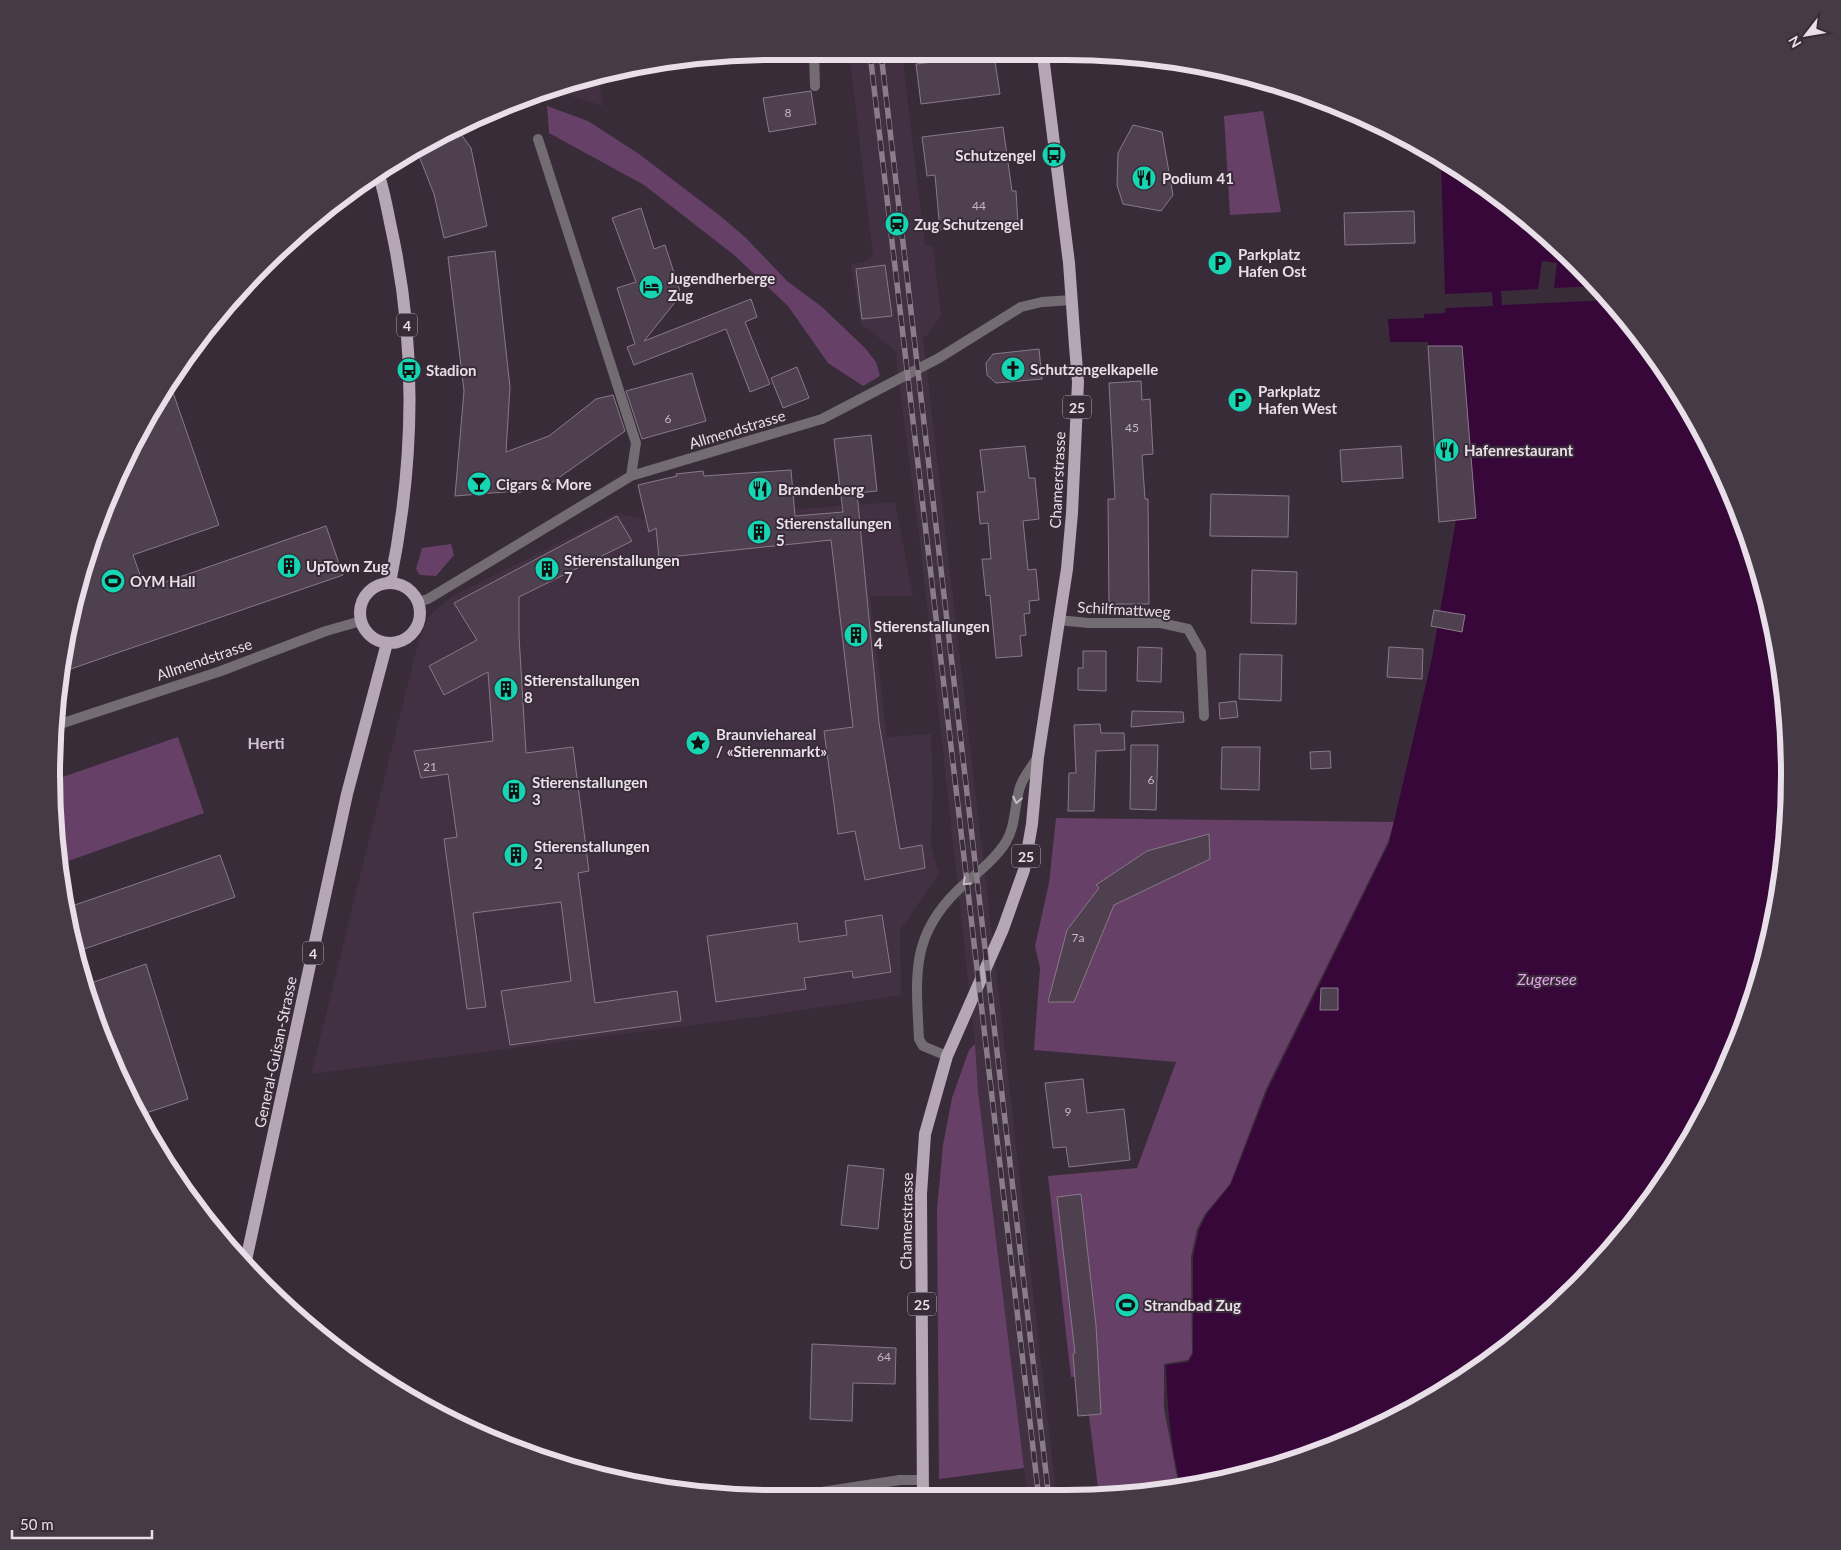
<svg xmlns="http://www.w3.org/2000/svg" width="1841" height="1550" viewBox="0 0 1841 1550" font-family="Lato,sans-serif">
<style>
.built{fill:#423043}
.green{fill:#664067}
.water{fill:#37073a}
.pier{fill:#392c39}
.building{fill:#4e404f;stroke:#887989}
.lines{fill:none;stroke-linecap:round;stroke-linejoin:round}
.minor{stroke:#736d73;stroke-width:10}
.primary{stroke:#b6a7b6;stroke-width:12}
.rail-casing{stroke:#887d88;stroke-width:5.5}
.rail{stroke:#392c39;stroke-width:4;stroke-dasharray:11;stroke-linecap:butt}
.oneway{stroke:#c5bdc5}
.labels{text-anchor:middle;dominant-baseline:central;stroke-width:4;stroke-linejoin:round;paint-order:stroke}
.number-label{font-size:12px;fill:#c2b7c2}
.shield{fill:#392c39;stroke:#b4a9b4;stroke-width:1}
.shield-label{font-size:14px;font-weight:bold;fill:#e8dfe8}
.poi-label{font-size:15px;font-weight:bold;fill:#e8dfe8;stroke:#392c39;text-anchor:start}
.street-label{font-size:15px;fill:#e8dfe8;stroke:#392c39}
.neighbourhood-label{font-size:16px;font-weight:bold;fill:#d3c2d4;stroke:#392c39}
.water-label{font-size:16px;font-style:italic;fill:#eaa1ed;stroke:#392c39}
.rim{fill:none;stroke:#e8dfe8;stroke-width:6}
</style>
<rect width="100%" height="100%" fill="#392c39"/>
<path class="built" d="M849 52 902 53 925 246 933 245 941 316 927 336 923 337 1057 1499H1028L978 1091 975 1044 921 551 895 350 861 324 851 264 864 262 873 255Z
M598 75 603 106 551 90 588 76Z
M895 502 913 596H870L887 737 931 734 933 788 931 846 939 874 900 930 901 995 763 1016 311 1074 419 639 429 616 451 597 618 513 646 520Z"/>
<path class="green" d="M547 106 588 121 639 154 719 215 745 237 787 281 822 307 865 348 876 362 880 376 863 386 828 363 788 306 734 255 644 185 549 133Z
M1263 111 1281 212 1230 215 1224 116Z
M451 544 454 555 436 576 420 575 416 569 422 548Z
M178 737 204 813 57 865V779Z
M1056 818 1394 822 1388 842 1266 1089 1230 1184 1205 1214 1197 1229 1191 1257 1192 1353 1188 1360 1164 1364V1408L1179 1488 1099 1496 1084 1376 1071 1377 1048 1176 1137 1168 1176 1062 1034 1050 1040 968 1035 946 1049 883Z
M975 1044 978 1091 1024 1468 939 1479 937 1209 943 1145 952 1098 969 1050Z"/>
<path class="water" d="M1441 160 1506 201 1610 298 1693 413 1735 498 1776 634 1790 775 1776 916 1735 1052 1668 1177 1578 1287 1468 1377 1343 1444 1207 1485 1181 1487C1171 1447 1167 1407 1166 1365L1188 1362 1193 1354V1257L1199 1230 1206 1215 1231 1184 1268 1089 1389 843 1432 658 1456 520 1476 518 1462 346H1428V342H1390L1388 319 1424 318V314L1445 313 1446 308 1493 306 1492 292 1445 294Z"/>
<path class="pier" d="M1542 261 1557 263 1554 288 1597 286 1611 300 1502 305 1501 291 1538 289Z"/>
<path class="building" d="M994 55 1000 94 921 104 916 64Z
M811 91 816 124 769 132 763 98Z
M1133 125 1162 132 1173 195 1161 211 1123 204 1117 185 1118 153Z
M455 126 471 148 487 226 444 238 434 194 417 151Z
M1003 127 1012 191H1016L1018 224 940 230 935 175 927 176 922 137Z
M641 208 654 249 665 245 679 288 680 296 644 341 751 299 757 317 745 322 770 384 750 392 726 329 634 365 627 347 635 344 617 288 636 282 612 218Z
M1414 211 1415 243 1345 245 1344 213Z
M495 251 510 387 506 452 549 436 596 399 613 395 625 431 550 484 517 493V491L455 496 464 391 448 257Z
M885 265 892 316 862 319 856 269Z
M1428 346H1462L1476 518 1439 522Z
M1039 349 1042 379 996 383 987 375 986 363 993 354Z
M797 367 809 398 783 408 771 378Z
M692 373 706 421 642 439 626 391Z
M169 381 219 525 133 555 145 589 326 526 343 575 59 673 106 498Z
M1141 381 1142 400 1150 399 1153 454 1142 455 1145 499H1148L1149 604H1109L1108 499H1115L1109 383Z
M871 435 877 491 857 493 879 723 900 849 922 845 925 868 865 880 855 831 838 834 824 731 853 727 831 540 659 558 656 528 649 532 638 485 677 476 676 474 703 471 704 476 791 470 795 516 843 512 834 439Z
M1025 446 1029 478H1035L1039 519 1023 521 1028 570 1036 569 1039 600 1029 601 1030 613 1024 614 1026 635 1020 636 1022 656 996 658 990 595 986 596 982 559H991L988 523 980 524 977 492H985L980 450Z
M1401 446 1403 478 1342 482 1340 450Z
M1211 494 1289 496 1288 537 1210 536Z
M617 516 632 541 519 597V636L526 753 573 747 589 871 578 873 595 1003 677 991 681 1021 510 1045 501 991 571 981 561 902 473 913 486 1007 467 1009 444 839 457 837 448 774 421 778 414 751 493 741 488 672 444 695 429 666 477 640 454 603Z
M1252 570 1297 572 1296 624 1251 623Z
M1434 610 1465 615 1462 632 1431 626Z
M1138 647 1162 648 1161 682 1137 681Z
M1389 647 1423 649 1422 679 1387 677Z
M1083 651H1106V691L1078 690V668H1083Z
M1240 654 1282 655 1281 701 1239 699Z
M1236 701 1238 717 1220 719 1219 703Z
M1132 711 1183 712 1184 722 1131 727Z
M1100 724 1101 733H1124L1125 750 1096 751 1094 811H1068L1069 773H1076L1074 725Z
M1131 745H1158L1156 810 1130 809Z
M1222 747H1260L1259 790 1221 789Z
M1330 751 1331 768 1311 769 1310 752Z
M1209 834 1210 859 1114 905 1074 1002H1048L1067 930 1099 888 1096 885 1147 851Z
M220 855 235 897 84 949 82 944 78 945 69 907Z
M882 915 891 972 853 978 852 971 804 978 806 989 716 1002 707 936 797 923 799 942 847 935 845 921Z
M146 964 188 1099 140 1115 106 1052 88 984Z
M1321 988H1338V1010H1320Z
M1083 1079 1087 1113 1124 1109 1130 1160 1069 1167 1066 1147 1053 1148 1045 1083Z
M848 1165 884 1169 878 1229 841 1225Z
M1081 1194 1096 1325 1101 1414 1078 1416 1073 1354 1075 1353 1057 1197Z
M812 1344 896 1348 895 1384 853 1383 852 1421 810 1419Z"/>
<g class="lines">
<path class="minor" d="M814 52 815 86
M538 139 636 443 631 476
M418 602 428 599 631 476 822 419 939 358 1021 307 1042 302 1072 300
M1058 620 1088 623H1161L1188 629 1201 652 1204 716
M57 725 221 671 326 631 361 621
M947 1056 923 1046 919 1039C916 977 910 937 957 891 973 876 994 861 1006 842 1016 825 1014 806 1020 787 1023 777 1032 767 1037 758
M789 1497 900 1480H923"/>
<path class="primary" d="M379 176C385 194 388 214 392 232 417 348 414 467 390 583
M360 613a30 30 0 1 1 60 0a30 30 0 1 1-60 0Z
M245 1265 347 794 387 643
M923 1498 921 1194 925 1134 947 1056 1003 929 1024 870 1032 824 1038 757 1067 569 1072 513 1078 382 1075 346 1069 263 1043 56"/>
<defs>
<path id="rail" d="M870 53 1039 1499
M881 53 1049 1499"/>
</defs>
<use href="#rail" class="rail-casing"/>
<use href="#rail" class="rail"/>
</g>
<defs><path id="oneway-chevron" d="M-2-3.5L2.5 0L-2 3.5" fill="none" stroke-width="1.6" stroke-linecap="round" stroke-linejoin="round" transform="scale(1.25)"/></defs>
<g class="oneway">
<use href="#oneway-chevron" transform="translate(1017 800) rotate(101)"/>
<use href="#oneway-chevron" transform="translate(966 882) rotate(136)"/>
</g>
<defs>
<symbol id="bus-disc" viewBox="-11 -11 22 22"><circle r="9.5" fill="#15d5b3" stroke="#392c39"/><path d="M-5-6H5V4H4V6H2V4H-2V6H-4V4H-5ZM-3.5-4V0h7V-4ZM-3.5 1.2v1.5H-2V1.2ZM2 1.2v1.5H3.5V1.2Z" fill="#111"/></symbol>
<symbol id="restaurant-disc" viewBox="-11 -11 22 22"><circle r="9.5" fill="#15d5b3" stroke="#392c39"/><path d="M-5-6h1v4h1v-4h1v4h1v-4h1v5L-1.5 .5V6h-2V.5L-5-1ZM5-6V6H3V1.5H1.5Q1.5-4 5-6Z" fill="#111"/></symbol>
<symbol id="station-disc" viewBox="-11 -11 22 22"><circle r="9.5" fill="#15d5b3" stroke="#392c39"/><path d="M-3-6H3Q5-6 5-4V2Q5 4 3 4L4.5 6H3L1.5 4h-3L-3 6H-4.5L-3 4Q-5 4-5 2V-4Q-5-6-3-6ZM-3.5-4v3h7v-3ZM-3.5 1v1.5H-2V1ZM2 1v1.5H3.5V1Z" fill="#111"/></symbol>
<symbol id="parking-disc" viewBox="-11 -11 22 22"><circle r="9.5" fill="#15d5b3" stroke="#392c39"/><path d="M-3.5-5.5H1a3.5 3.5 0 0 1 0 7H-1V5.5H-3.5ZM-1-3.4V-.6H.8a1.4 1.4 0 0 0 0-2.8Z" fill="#111"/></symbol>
<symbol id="hotel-disc" viewBox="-11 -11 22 22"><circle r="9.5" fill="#15d5b3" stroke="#392c39"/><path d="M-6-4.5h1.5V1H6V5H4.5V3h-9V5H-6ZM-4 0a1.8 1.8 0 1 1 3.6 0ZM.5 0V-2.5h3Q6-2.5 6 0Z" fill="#111"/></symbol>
<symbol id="church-disc" viewBox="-11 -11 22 22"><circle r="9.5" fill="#15d5b3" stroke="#392c39"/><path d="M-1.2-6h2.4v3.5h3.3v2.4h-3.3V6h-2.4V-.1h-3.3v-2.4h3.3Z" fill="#111"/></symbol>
<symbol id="bar-disc" viewBox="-11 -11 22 22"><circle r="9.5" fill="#15d5b3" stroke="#392c39"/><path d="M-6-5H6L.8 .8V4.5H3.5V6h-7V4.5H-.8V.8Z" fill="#111"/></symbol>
<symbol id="building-disc" viewBox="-11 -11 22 22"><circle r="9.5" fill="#15d5b3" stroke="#392c39"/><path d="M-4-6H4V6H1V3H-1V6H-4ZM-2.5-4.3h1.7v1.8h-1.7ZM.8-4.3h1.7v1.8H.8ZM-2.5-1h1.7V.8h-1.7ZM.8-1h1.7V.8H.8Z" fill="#111"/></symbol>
<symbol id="stadium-disc" viewBox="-11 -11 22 22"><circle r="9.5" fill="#15d5b3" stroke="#392c39"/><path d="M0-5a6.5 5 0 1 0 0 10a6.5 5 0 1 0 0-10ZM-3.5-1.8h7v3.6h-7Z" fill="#111"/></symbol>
<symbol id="sight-disc" viewBox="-11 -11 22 22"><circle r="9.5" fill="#15d5b3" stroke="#392c39"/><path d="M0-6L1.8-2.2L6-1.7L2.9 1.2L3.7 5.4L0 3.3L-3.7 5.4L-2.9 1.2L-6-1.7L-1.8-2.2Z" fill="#111"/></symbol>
</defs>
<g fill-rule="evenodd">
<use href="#bus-disc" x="1040" y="141" width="28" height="28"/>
<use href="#restaurant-disc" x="1130" y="164" width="28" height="28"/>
<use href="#station-disc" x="883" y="210" width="28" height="28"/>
<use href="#parking-disc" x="1206" y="249" width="28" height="28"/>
<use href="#hotel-disc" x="637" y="273" width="28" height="28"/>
<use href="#church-disc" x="999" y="355" width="28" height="28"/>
<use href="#bus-disc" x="395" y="356" width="28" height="28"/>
<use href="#parking-disc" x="1226" y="386" width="28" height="28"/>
<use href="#restaurant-disc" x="1433" y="436" width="28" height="28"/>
<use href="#bar-disc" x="465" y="470" width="28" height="28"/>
<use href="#restaurant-disc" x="746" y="475" width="28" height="28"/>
<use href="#building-disc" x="745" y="518" width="28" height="28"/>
<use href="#building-disc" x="275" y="552" width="28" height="28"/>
<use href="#building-disc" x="533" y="555" width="28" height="28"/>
<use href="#stadium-disc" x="99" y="567" width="28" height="28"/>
<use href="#building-disc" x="842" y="621" width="28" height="28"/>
<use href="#building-disc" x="492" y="675" width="28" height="28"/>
<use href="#sight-disc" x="684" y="729" width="28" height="28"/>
<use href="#building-disc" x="500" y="777" width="28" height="28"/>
<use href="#building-disc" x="502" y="841" width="28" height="28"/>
<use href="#stadium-disc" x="1113" y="1291" width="28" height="28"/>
</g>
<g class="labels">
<g class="number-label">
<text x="788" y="112">8</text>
<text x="979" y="205">44</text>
<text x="668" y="418">6</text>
<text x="1132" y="427">45</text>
<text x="430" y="766">21</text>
<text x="1151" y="779">6</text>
<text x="1078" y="937">7a</text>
<text x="1068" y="1111">9</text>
<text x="884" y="1356">64</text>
</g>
<g class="shield">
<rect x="397" y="313.5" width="20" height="23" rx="4"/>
<rect x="1063" y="395.5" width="28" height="23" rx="4"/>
<rect x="1012" y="844.5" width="28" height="23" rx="4"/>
<rect x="303" y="941.5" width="20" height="23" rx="4"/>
<rect x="908" y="1292.5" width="28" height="23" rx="4"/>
</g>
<g class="shield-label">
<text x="407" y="325">4</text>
<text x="1077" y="407">25</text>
<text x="1026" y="856">25</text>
<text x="313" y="953">4</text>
<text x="922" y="1304">25</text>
</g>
<g class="poi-label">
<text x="1036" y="155" text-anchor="end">Schutzengel</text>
<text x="1162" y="178">Podium 41</text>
<text x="914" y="224">Zug Schutzengel</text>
<text x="1238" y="254">Parkplatz<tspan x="1238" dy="17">Hafen Ost</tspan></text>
<text x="668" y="278">Jugendherberge<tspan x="668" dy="17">Zug</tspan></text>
<text x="1030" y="369">Schutzengelkapelle</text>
<text x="426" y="370">Stadion</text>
<text x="1258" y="391">Parkplatz<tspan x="1258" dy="17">Hafen West</tspan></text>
<text x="1464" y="450">Hafenrestaurant</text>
<text x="496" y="484">Cigars &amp; More</text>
<text x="778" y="489">Brandenberg</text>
<text x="776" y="523">Stierenstallungen<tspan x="776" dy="17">5</tspan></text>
<text x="564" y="560">Stierenstallungen<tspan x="564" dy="17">7</tspan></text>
<text x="306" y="566">UpTown Zug</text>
<text x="130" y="581">OYM Hall</text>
<text x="874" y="626">Stierenstallungen<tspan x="874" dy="17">4</tspan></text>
<text x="524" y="680">Stierenstallungen<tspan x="524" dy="17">8</tspan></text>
<text x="716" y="734">Braunviehareal<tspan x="716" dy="17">/ «Stierenmarkt»</tspan></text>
<text x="532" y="782">Stierenstallungen<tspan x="532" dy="17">3</tspan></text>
<text x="534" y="846">Stierenstallungen<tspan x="534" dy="17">2</tspan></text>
<text x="1144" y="1305">Strandbad Zug</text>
</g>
<g class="street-label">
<text transform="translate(737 429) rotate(-17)">Allmendstrasse</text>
<text transform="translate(1057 480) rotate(-87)">Chamerstrasse</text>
<text transform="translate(1124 609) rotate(3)">Schilfmattweg</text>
<text transform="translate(204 659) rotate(-19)">Allmendstrasse</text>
<text transform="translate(275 1052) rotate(-78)">General-Guisan-Strasse</text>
<text transform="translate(906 1221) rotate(-89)">Chamerstrasse</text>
</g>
<g class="neighbourhood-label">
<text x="266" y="742">Herti</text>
</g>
<g class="water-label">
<text x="1547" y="978">Zugersee</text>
</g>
</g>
<path d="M0 0H1841V1550H0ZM775 60H1066A715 715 0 0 1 1781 775V775A715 715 0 0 1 1066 1490H775A715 715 0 0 1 60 775V775A715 715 0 0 1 775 60Z" fill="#473a47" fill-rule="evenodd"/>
<path class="rim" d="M775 60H1066A715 715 0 0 1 1781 775V775A715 715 0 0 1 1066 1490H775A715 715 0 0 1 60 775V775A715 715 0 0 1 775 60Z"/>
<g transform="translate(1806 35) rotate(239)" stroke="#392c39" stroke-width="4" paint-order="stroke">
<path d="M0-4L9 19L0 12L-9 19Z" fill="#e8dfe8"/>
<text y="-8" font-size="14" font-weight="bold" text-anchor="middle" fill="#e8dfe8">N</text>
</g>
<path d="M12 1530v8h140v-8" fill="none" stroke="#e8dfe8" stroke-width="2.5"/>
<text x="20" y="1530" font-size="15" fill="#e8dfe8" stroke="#392c39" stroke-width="4" paint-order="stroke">50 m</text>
</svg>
